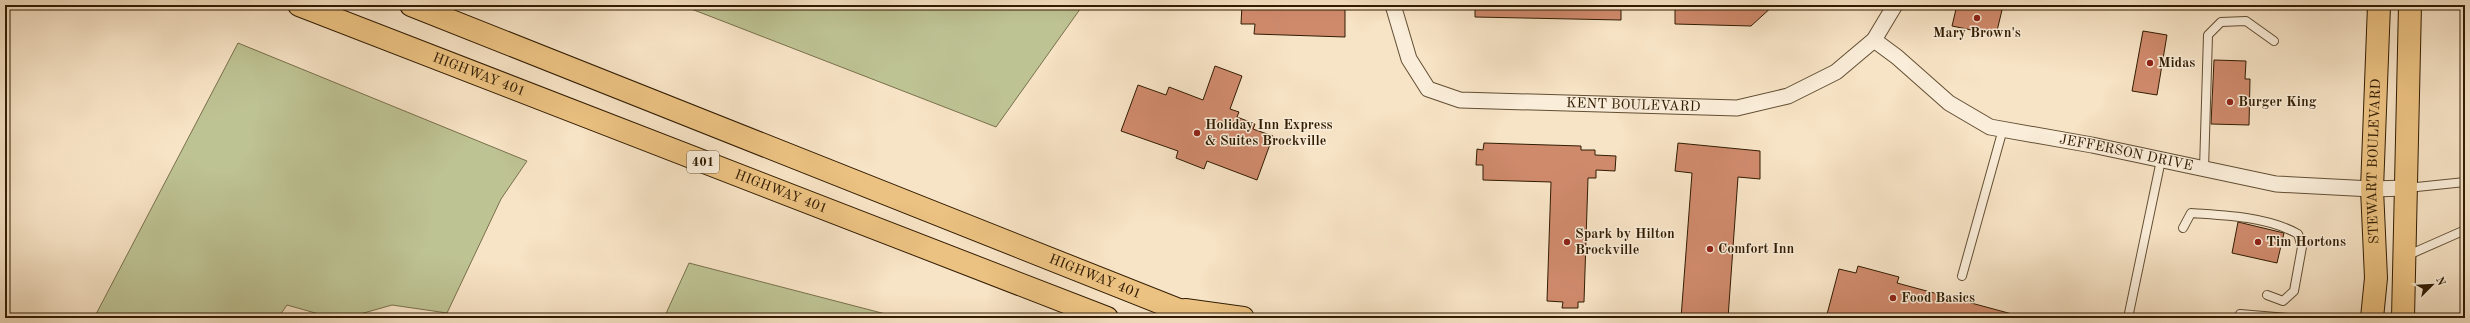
<svg xmlns="http://www.w3.org/2000/svg" width="2470" height="323" viewBox="0 0 2470 323" font-family="'Old Standard TT',serif">
<style>
.green{fill:#bec394;stroke:#78704b}
.building{fill:#cf8a6c;stroke:#311c02}
.lines{fill:none;stroke-linecap:round;stroke-linejoin:round}
.lane-casing{stroke:#624e33;stroke-width:10}
.street-casing{stroke:#624e33;stroke-width:17}
.primary-casing{stroke:#311c02;stroke-width:24}
.highway-casing{stroke:#311c02;stroke-width:24}
.lane{stroke:#faedd9;stroke-width:8}
.street{stroke:#faedd9;stroke-width:15}
.primary{stroke:#ecc282;stroke-width:22}
.highway{stroke:#ecc282;stroke-width:22}
.poi-dot{fill:#8f2418;stroke:#faedd9;stroke-width:1.5}
.labels{text-anchor:middle;dominant-baseline:central;stroke-width:3;stroke-linejoin:round;paint-order:stroke}
.shield{fill:#faedd9;stroke:#6d5b42;stroke-width:1}
.shield-label{font-size:13px;font-weight:bold;fill:#311c02}
.poi-label{font-size:14px;font-weight:bold;fill:#311c02;stroke:#faedd9;text-anchor:start}
.street-label{font-size:14px;fill:#311c02;stroke:#faedd9}
</style>
<rect width="100%" height="100%" fill="#f7e3c5"/>
<filter id="stains"><feTurbulence type="fractalNoise" baseFrequency=".005" numOctaves="4"/><feColorMatrix values="0 0 0 0 .2 0 0 0 0 .09 0 0 0 0 .02 0 0 0 .5 -.17"/></filter>
<radialGradient id="worn" r=".72"><stop offset=".6" stop-color="#630" stop-opacity="0"/><stop offset="1" stop-color="#630" stop-opacity=".3"/></radialGradient>
<path class="green" d="M681 5H1083L996 127Z
M238 43 527 161 501 199 447 313 392 305 346 318H333L287 305 278 318H94Z
M689 263 901 318H664Z"/>
<path class="building" d="M1242 5H1345V37L1254 34 1255 24H1241Z
M1475 5H1621V20L1475 17Z
M1675 5H1774L1751 26 1675 24Z
M1957 5H1980L2002 10 1996 35 1952 26Z
M2143 31 2167 35 2157 95 2132 91Z
M2214 60 2246 61 2245 79H2250L2249 125 2211 124Z
M1215 66 1242 76 1230 109 1239 112 1237 117 1255 124 1253 129 1273 136 1257 180 1207 161 1204 169 1176 158 1178 151 1121 131 1138 85 1166 95 1169 87 1203 100Z
M1484 143 1581 146V150H1595V155L1616 156 1615 171 1596 170V178H1588L1584 302H1578V308H1562L1563 302 1547 301 1551 182 1483 180V165H1476L1477 149 1483 150Z
M1678 143 1760 151V179L1738 177 1728 318H1681L1692 173 1675 171Z
M2238 222 2284 233 2277 263 2232 253Z
M1858 266 1899 277 1897 283 2012 314V318H1826L1839 269 1856 273Z"/>
<g class="lines">
<defs>
<path id="lane" d="M2204 169 2208 35 2221 22 2246 21 2274 41
M2407 188 2465 182
M2183 228 2191 213C2226 215 2268 217 2298 234L2302 247 2294 291 2283 301 2267 295
M2406 256 2465 230
M1962 276 2003 129
M2240 314 2288 318
M2128 318 2161 160"/>
<g id="street">
<path id="s1" d="M1393 5 1409 59 1428 89 1460 100 1737 108 1788 96 1836 72 1874 40 1895 5"/>
<path id="s2" d="M1874 40 1897 57 1949 103 1990 127 2092 145 2276 184 2372 189 2407 188"/>
</g>
<g id="primary">
<path id="s3" d="M2372 318 2376 278 2372 189 2379 5"/>
<path d="M2403 318 2410 5"/>
</g>
<g id="highway">
<path id="s4" d="M299 5 1107 318"/>
<path id="s5" d="M411 5 1199 318"/>
<path d="M1185 310 1243 318"/>
</g>
</defs>
<use href="#lane" class="lane-casing"/>
<use href="#street" class="street-casing"/>
<use href="#primary" class="primary-casing"/>
<use href="#highway" class="highway-casing"/>
<use href="#lane" class="lane"/>
<use href="#street" class="street"/>
<use href="#primary" class="primary"/>
<use href="#highway" class="highway"/>
</g>
<g class="poi-dot">
<circle cx="1977" cy="18" r="4"/>
<circle cx="2150" cy="63" r="4"/>
<circle cx="2230" cy="102" r="4"/>
<circle cx="1197" cy="133" r="4"/>
<circle cx="1567" cy="242" r="4"/>
<circle cx="2258" cy="242" r="4"/>
<circle cx="1710" cy="249" r="4"/>
<circle cx="1893" cy="298" r="4"/>
</g>
<g class="labels">
<rect class="shield" x="687" y="151" width="32" height="22" rx="3"/>
<g class="shield-label">
<text x="703" y="162">401</text>
</g>
<g class="poi-label">
<text x="1977" y="33" text-anchor="middle">Mary Brown's</text>
<text x="2158" y="63">Midas</text>
<text x="2238" y="102">Burger King</text>
<text x="1205" y="125">Holiday Inn Express<tspan x="1205" dy="16">&amp; Suites Brockville</tspan></text>
<text x="1575" y="234">Spark by Hilton<tspan x="1575" dy="16">Brockville</tspan></text>
<text x="2266" y="242">Tim Hortons</text>
<text x="1718" y="249">Comfort Inn</text>
<text x="1901" y="298">Food Basics</text>
</g>
<g class="street-label">
<text stroke="none"><textPath href="#s4" startOffset="193">HIGHWAY 401</textPath></text>
<text stroke="none"><textPath href="#s1" startOffset="299">KENT BOULEVARD</textPath></text>
<text stroke="none"><textPath href="#s2" startOffset="284">JEFFERSON DRIVE</textPath></text>
<text stroke="none"><textPath href="#s3" startOffset="157">STEWART BOULEVARD</textPath></text>
<text stroke="none"><textPath href="#s4" startOffset="517">HIGHWAY 401</textPath></text>
<text stroke="none"><textPath href="#s5" startOffset="736">HIGHWAY 401</textPath></text>
</g>
</g>
<rect width="2470" height="323" fill="none" stroke="#f7e3c5" stroke-width="20"/>
<rect x="6" y="6" width="2458" height="311" fill="none" stroke="#311c02" stroke-width="2"/>
<rect x="10" y="10" width="2450" height="303" fill="none" stroke="#311c02"/>
<g transform="translate(2432 285) rotate(66)" stroke="#faedd9" stroke-width="3" paint-order="stroke">
<path d="M0-3L7 15L0 10L-7 15Z" fill="#311c02"/>
<text y="-6" font-size="11" font-weight="bold" text-anchor="middle" fill="#311c02">N</text>
</g>
<rect width="100%" height="100%" filter="url(#stains)"/>
<rect width="100%" height="100%" fill="url(#worn)"/>
</svg>
